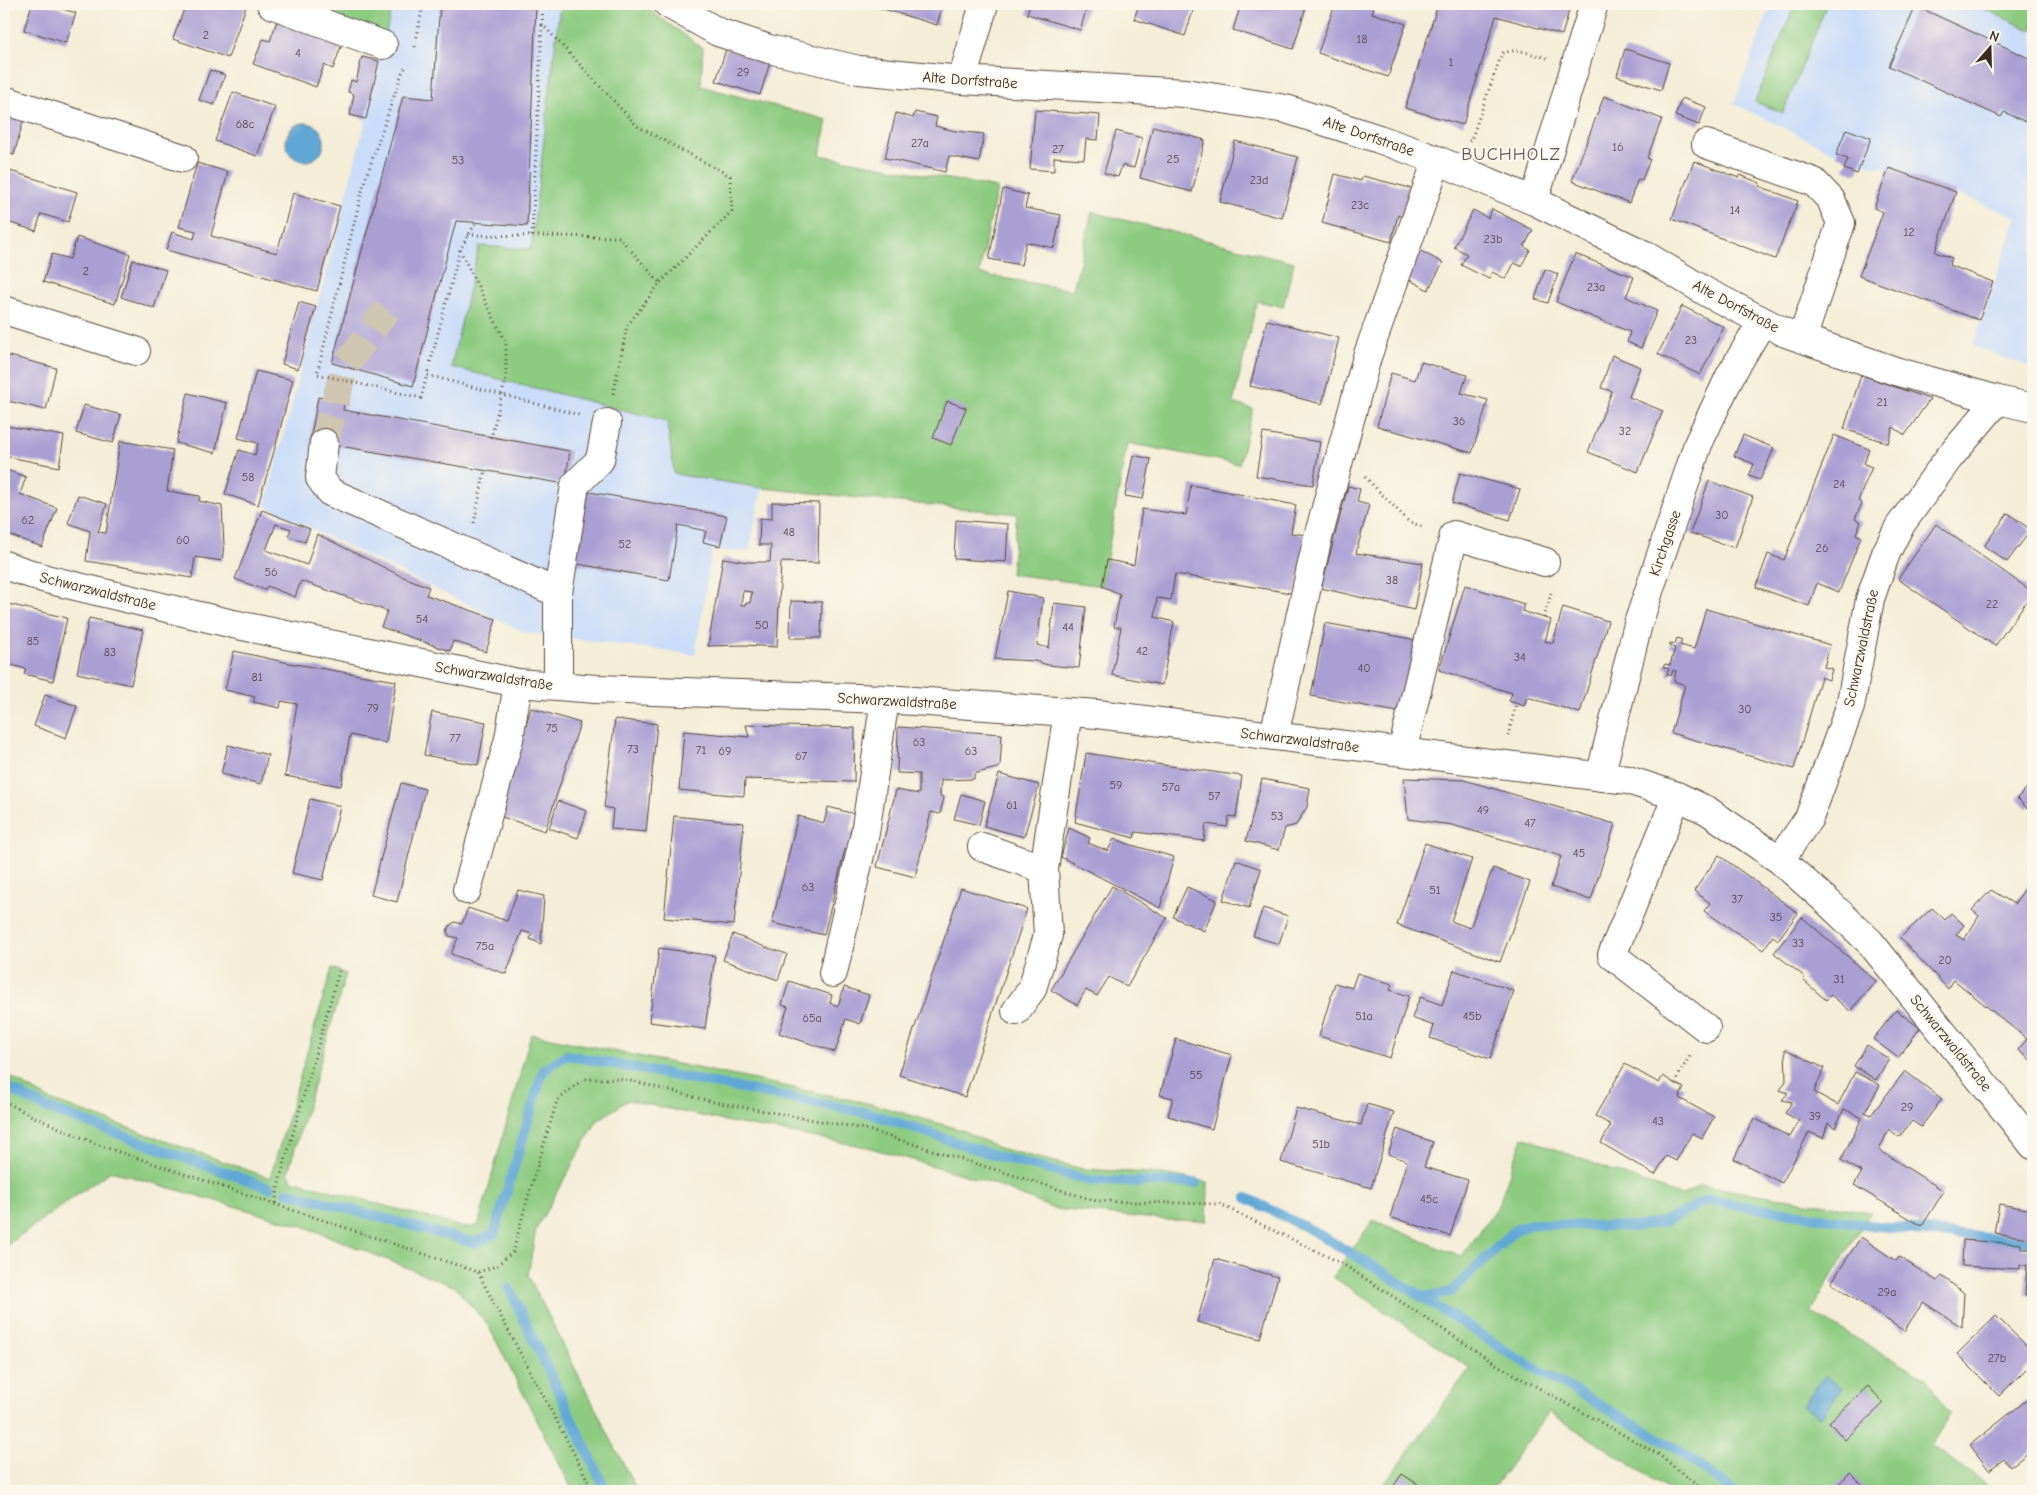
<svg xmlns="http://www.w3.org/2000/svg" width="2037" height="1495" viewBox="0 0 2037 1495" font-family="'Comic Neue',sans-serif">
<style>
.built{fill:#c9dcf9}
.green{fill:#8dcb81;stroke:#647a50}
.water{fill:#60a7d6;stroke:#4e687a}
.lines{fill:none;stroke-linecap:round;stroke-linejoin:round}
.stream{stroke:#60a7d6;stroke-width:10}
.building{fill:#aa9fd3;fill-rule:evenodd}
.minor-tunnel{stroke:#cfc6b2;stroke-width:28;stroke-dasharray:28 14;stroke-linecap:butt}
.minor-casing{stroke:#57473a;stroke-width:30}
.path{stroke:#57473a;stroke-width:3;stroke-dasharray:1 4;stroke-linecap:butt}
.minor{stroke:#fff;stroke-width:28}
.labels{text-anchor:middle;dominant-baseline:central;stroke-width:4;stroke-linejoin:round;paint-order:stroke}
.number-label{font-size:12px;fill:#57474b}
.street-label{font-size:15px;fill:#3b2a1e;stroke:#fbf7ec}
.quarter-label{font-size:18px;letter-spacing:1px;fill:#62535d;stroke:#fbf7ec}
</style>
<rect width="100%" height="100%" fill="#fbf7ec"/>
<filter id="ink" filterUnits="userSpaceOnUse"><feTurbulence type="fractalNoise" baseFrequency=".02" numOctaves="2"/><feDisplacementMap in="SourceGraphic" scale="10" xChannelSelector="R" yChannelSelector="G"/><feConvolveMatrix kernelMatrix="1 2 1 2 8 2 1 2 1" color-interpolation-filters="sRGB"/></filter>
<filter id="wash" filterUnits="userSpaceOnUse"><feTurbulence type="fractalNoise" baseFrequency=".0096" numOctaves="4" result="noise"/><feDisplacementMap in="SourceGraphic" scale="20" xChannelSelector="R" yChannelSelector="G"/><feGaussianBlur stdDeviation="1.12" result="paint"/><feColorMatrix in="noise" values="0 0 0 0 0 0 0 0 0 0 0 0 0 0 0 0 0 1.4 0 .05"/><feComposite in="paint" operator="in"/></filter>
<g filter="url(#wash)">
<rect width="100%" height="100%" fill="#f4edd7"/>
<path class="built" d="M393 4H560L531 250 451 367 668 421 674 474 762 488 749 552 712 550 695 655 524 632 265 506 366 119Z
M1771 4H2033V368L1973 346 2017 217 1889 168 1861 164 1848 159 1734 104Z"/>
<path class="green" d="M271 4H393L383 45Z
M560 4H641L703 48 701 86 827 120 820 155 997 188 979 274 1073 290 1092 212 1294 262 1283 307 1257 301 1233 403 1253 409 1239 464 1127 443 1102 586 1011 574 1017 514 762 488 674 474 667 421 451 367 479 246 531 249Z
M1795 4H1827L1783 113 1755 102Z
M1973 4H2033V31Z
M332 968 346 974 288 1172 292 1180 466 1228 478 1226 531 1034 872 1104 962 1130 999 1148 1083 1169 1164 1174 1208 1182 1207 1221 1167 1220 1054 1209 986 1181 867 1147 729 1122 628 1100 597 1121 536 1229 528 1275 637 1491H573L488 1325 455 1287 303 1226 111 1171 4 1247V1073L50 1100 270 1178Z
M1523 1137 1681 1196 1700 1185 1871 1212 1810 1312 1926 1378 1950 1415 1931 1445 1995 1491H1671L1549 1412 1491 1491H1379L1470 1368 1333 1277 1373 1220 1461 1257 1497 1208Z"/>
<path class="water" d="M286 142a19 19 0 1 1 38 0a19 19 0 1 1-38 0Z
M1825 1376 1842 1389 1820 1417 1802 1405Z"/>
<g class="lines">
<path class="stream" d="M4 1086 46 1108 270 1188
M287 1192 475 1243 494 1234 543 1071 566 1055 869 1113 1003 1158 1092 1181 1196 1183
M1247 1198 1315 1232 1378 1269 1517 1358 1674 1447 1733 1491
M509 1288 606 1491
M1420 1296H1434L1451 1292 1515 1230 1531 1224 1635 1227 1663 1222 1683 1213 1705 1200 1870 1225 2033 1243"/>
</g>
<g id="blocks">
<path class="building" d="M32 4H46L76 13 66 43 24 30Z
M186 4H247L228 58 173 39Z
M440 4H536L527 226 456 221 413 386 332 363 403 96 433 99Z
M867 4H943L937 25Z
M1030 4H1088L1080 30 1027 14Z
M1139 4H1195L1185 36 1134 19Z
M1241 4H1307L1293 49 1233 30Z
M1335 4H1346L1355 7 1356 4H1375L1372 13 1406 24 1388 77 1318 53Z
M1438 4H1571L1562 35 1496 16 1463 125 1405 108Z
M1916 6 2033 60V125L2004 112 2001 117 1889 66Z
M278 18 343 41 333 69 324 65 316 87 253 64 263 39 270 41Z
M726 49 770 62 760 95 716 81Z
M1625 49 1669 63 1661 90 1617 76Z
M362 57 379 61 366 119 350 115 354 94 348 92 351 80 356 82Z
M210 70 225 75 214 105 199 100Z
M233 92 275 107 257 156 215 141Z
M1604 96 1662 119 1647 158 1650 159 1642 180 1638 179 1629 203 1572 181Z
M1682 98 1706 107 1699 125 1675 116Z
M4 108 25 114 14 155 4 152Z
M1035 110 1100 115 1098 140 1086 139 1084 159 1054 157V171L1030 169Z
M915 112 937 117 935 126 955 131 984 134 979 162 949 156 945 172 885 158 896 113 913 118Z
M1153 126 1205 140 1192 192 1140 178Z
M1846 129 1871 138 1857 174 1844 169 1848 159 1836 155Z
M1116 131 1142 138 1134 168 1122 165 1118 177 1104 173Z
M1235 141 1298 157 1282 218 1220 202Z
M1694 161 1739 178 1740 175 1760 183 1759 186 1798 201 1775 259 1672 219Z
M197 163 228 172 211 236 277 253 293 193 340 206 317 291 166 250 172 232 194 239 196 231 179 227Z
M1889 168 1956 192 1935 252 1952 258 1949 265 1993 282 1979 320 1859 276 1883 212 1874 208Z
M4 169 77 192 68 222 41 214 36 231 4 221Z
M1335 174 1361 181 1363 176 1414 189 1405 218 1398 215 1391 242 1322 223Z
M1003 189 1028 195 1025 208 1061 215 1054 248 1026 242 1021 265 989 259Z
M1492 209 1533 230 1524 247 1530 250 1521 266 1514 263 1506 279 1492 272 1489 279 1461 265 1467 254 1454 247 1473 210 1488 218Z
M77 237 130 254 115 304 43 282 52 254 70 259Z
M1417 249 1443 263 1428 290 1403 276Z
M1575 254 1634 277 1626 297 1657 311 1641 348 1627 342 1630 332 1556 302Z
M133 260 166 270 154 308 121 297Z
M1545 269 1558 274 1548 303 1535 299Z
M299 302 316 307 298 369 282 364Z
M1682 306 1724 327 1700 375 1658 354Z
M1267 320 1339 338 1322 404 1250 386Z
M6 355 56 368 46 410 4 400V364Z
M1612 355 1640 367 1629 397 1663 411 1638 472 1588 452 1612 391 1601 388Z
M1421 362 1467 375 1461 393 1488 400 1472 453 1377 426 1391 373 1415 380Z
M256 371 293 380 275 448 258 505 225 494 239 450 255 455 258 443 238 438Z
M1861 375 1930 399 1905 435 1893 427 1888 443 1844 429Z
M188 393 227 403 215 453 176 443Z
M318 397 344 402 343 410 570 451 565 484 310 441Z
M947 401 966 408 951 445 933 438Z
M84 405 121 415 113 443 76 433Z
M7 426 64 436 59 467 4 456V441Z
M1263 433 1320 442 1313 485 1256 476Z
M1743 435 1774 448 1760 480 1749 476 1754 464 1734 456Z
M1834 435 1869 449 1864 464 1872 467 1858 501 1862 503 1855 519 1861 522 1856 534 1861 537 1839 592 1817 583 1809 606 1756 587 1768 554 1784 560Z
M120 441 173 450 167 491 200 496 199 501 222 506 224 545 222 561 195 557 192 578 86 561 90 531 68 523 78 495 107 504 98 532 106 533Z
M1133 455 1151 459 1143 499 1125 496Z
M4 469 26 477 20 494 57 508 42 547 4 533Z
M1460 473 1520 489 1510 520 1452 503Z
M1709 481 1753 497 1735 548 1690 533Z
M1191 485 1296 505 1291 533 1307 535 1297 594 1175 574 1171 600 1157 598 1155 617 1174 622 1162 685 1112 675 1121 627H1114L1120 594 1102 586 1107 560 1134 565 1142 509 1186 515Z
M1348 486 1360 489 1357 502 1369 505 1356 553 1423 563 1414 610 1321 588Z
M584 491 727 516 720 546 703 542 706 531 678 525 669 580 572 563Z
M772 502 819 503 818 563 781 562 777 647 744 645 708 646 723 558 747 562H770L771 545H759L760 518 772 519ZM743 591 752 592 750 603H746V605H741Z
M262 510 310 529 305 542 288 536 291 529 276 524 266 550 307 565 317 534 401 576 429 587 426 595 496 619 486 652 453 641 450 651 381 627 387 611 301 581 295 597 267 586 265 590 235 579Z
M2008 513 2031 530 2007 562 1984 546Z
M956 520 1008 524 1006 562 954 559Z
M1936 524 2033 592 1995 646 1898 579Z
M1465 585 1524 604 1522 611 1551 620 1545 641 1553 643 1563 607 1608 621 1580 713 1527 697 1524 706 1509 701 1512 693 1439 670Z
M1008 591 1043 598 1037 645 1049 648 1054 603 1086 607 1079 668 1048 665 1035 661 995 659Z
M791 601 822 602 821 638H790Z
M4 603 67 618 53 681 24 674 26 669 4 663Z
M1706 609 1830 645 1824 667 1832 669 1829 680 1821 677 1794 769 1671 733 1685 685 1674 681 1676 671 1673 670 1671 676 1667 674 1669 669 1663 667 1665 664 1670 665 1675 648 1670 646V643L1675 644 1677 638 1682 640 1680 645 1694 649Z
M89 618 143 630 131 685 77 673Z
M1325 623 1417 640 1403 713 1311 696Z
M234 651 289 663 396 681 386 743 350 735 341 786 285 776 297 704 281 701 280 708 253 702 255 697 225 690Z
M45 695 77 706 66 738 34 726Z
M531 708 580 723 545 831 499 816Z
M432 712 486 722 478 765 424 755Z
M615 719 657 724 646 832 611 829 613 809 604 807Z
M746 725 855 728 854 782 745 779 744 796 679 790 684 731 749 737Z
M898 727 1002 734 1000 767 974 774V779L941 780 940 796 944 797 940 814 931 812 915 877 877 867 896 790 919 794V774L897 773Z
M228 745 268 755 261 784 221 774Z
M1086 753 1156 764 1242 776 1236 817 1229 816 1227 827 1206 824 1204 841 1136 832 1134 838 1075 822Z
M999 774 1039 785 1024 837 984 826Z
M1404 778 1464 780 1615 824 1591 900 1551 887 1561 856 1452 825 1408 819Z
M1262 779 1310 788 1307 807 1296 825 1285 828 1279 850 1246 841Z
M2033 782V802L2027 808 2017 798Z
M401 783 425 789 397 902 371 895Z
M961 794 985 801 979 825 954 819Z
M310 799 340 806 323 880 292 873Z
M558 801 587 811 578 838 549 828Z
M828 807 855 814 850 832 859 834 855 851 845 849 824 935 772 923 798 816 824 823Z
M674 816 744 823 734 925 664 918Z
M1069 828 1090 838 1088 843 1108 851 1114 838 1128 844 1174 857 1160 908 1061 857Z
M1425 843 1472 859 1451 921 1470 928 1493 868 1530 882 1500 962 1397 925Z
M1719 855 1798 913 1778 940 1773 936 1763 950 1704 911 1710 903 1694 891Z
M1236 860 1261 869 1249 908 1223 900Z
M2028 885 2033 888V1062L2018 1050 2027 1039 1954 980 1948 989 1900 938 1932 908 1945 920 1951 913 1964 925 1956 935 1964 940 1979 916 1972 910 1991 890 2014 904Z
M1112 886 1167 918 1127 987 1109 977 1097 996 1086 990 1077 1005 1051 990Z
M1187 887 1217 900 1204 931 1173 917Z
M961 888 1027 909 965 1097 899 1075Z
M518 890 544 896 541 944 530 939 532 934 522 931 506 974 451 954 458 938 449 936 447 931 450 925 455 922 462 924 468 908 507 921Z
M1263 908 1288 916 1279 944 1253 936Z
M1802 917 1876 981 1850 1011 1831 995 1826 1000 1803 980 1805 977 1774 953Z
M733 934 765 947 787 954 778 980 723 960Z
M659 948 715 956 705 1029 649 1022Z
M1454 970 1514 991 1490 1059 1430 1038 1434 1026 1412 1018 1420 997 1442 1005Z
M1357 973 1392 984 1390 990 1409 996 1390 1058 1319 1036 1335 983 1352 988Z
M789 981 832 995 830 1003 838 1006 844 987 869 995 860 1024 846 1019 835 1052 779 1033 788 1007 782 1005Z
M1896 1010 1920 1028 1898 1058 1873 1039Z
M1176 1039 1232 1055 1212 1129 1168 1116 1173 1098 1160 1095Z
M1867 1045 1889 1059 1876 1080 1854 1066Z
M1785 1049 1824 1068 1814 1092 1838 1105 1855 1072 1880 1085 1865 1112 1871 1115 1905 1071 1942 1099 1921 1127 1912 1121 1899 1137 1889 1129 1879 1150 1944 1191 1922 1226 1854 1185 1862 1172 1841 1160 1862 1118 1844 1109 1835 1128 1828 1123 1823 1138 1809 1132 1782 1183 1734 1159 1754 1118 1790 1137 1799 1121 1785 1113 1792 1102 1782 1100 1788 1093 1780 1090 1786 1081Z
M1625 1064 1659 1083 1663 1076 1674 1083 1684 1088 1679 1098 1714 1117 1702 1138 1692 1133 1676 1161 1666 1156 1655 1175 1601 1143 1611 1125 1595 1116Z
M1367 1104 1394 1112 1371 1188 1281 1162 1296 1108 1361 1125Z
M1397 1129 1433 1142 1424 1167 1468 1180 1450 1236 1390 1217 1407 1161 1388 1154Z
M1999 1204 2033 1210 2029 1238 1994 1233Z
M1861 1237 1896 1261 1899 1257 1937 1281 1942 1276 1964 1293 1962 1327 1923 1302 1904 1331 1831 1283Z
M1963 1240 2021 1244V1249H2033V1295H2025L2027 1265H2020V1269L1962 1266Z
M1215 1259 1278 1277 1260 1339 1197 1322Z
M1996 1316 2033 1352V1362L1999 1396 1957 1354Z
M1868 1386 1884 1403 1845 1440 1829 1422Z
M2033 1395V1449L2010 1467 2004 1459 1989 1470 1970 1445Z
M1850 1473 1868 1491H1831Z
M1402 1474 1428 1491H1390Z"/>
</g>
</g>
<g filter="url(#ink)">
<use href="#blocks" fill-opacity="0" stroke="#57473a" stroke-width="1"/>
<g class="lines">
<path class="minor-tunnel" d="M324 443 345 366 387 310"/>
<defs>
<path id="minor" d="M271 4 383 45
M668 4 718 32 769 49 859 70 962 80 1185 93 1286 109 1379 139 1437 160 1534 201 1643 254 1708 293 1786 333 1895 371 1998 400 2033 408
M962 80 984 4
M4 100 183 158
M1706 144 1814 182 1831 200 1841 223 1802 339
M1534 201 1594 4
M4 310 136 351
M324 443 320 478 330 492 558 593V686
M4 565 46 579 233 624 518 683 596 689 885 699 1097 714 1628 780 1677 796 1708 811 1780 860 1830 904 1870 942 2033 1145
M558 593 575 485 600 460 607 423
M1274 736 1317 541 1367 357 1437 160
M1402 752 1454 535 1545 562
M1600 777 1638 624 1698 444 1730 376 1762 322
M1677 796 1612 955 1706 1028
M982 847 1044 869 1068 712
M1780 860 1809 818 1850 707 1870 599 1886 553 1899 527 1948 459 1998 400
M467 890 509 739 518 683
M833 973 865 833 885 699
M1016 1011 1032 989 1048 935 1044 869"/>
</defs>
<use href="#minor" class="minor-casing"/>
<path class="path" d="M543 4 542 24 637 126 730 176 732 211 660 283
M415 47 423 4
M405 68 402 73 364 183 317 374 421 398 427 375
M1469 141 1471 140 1502 53 1517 50 1547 58
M475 224 460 250 506 343V378L491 438
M468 235 619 237 660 283 627 326 613 395
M532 236 542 25
M460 250 427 375 579 415
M1365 477 1409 522 1424 527
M474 523 485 470
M1544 618 1551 593
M1508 736 1516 703
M1674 1083 1691 1054
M4 1101 32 1116 101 1146 478 1272C515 1346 556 1417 593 1491
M275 1203 280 1179 339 971
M478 1272 496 1266 513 1252 525 1207 557 1101 583 1079H623L714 1102 865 1129 1096 1201 1219 1204 1343 1264 1499 1366 1658 1454 1704 1491"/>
<use href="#minor" class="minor"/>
</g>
</g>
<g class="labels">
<g class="number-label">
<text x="206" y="35">2</text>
<text x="1362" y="39">18</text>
<text x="298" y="53">4</text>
<text x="1451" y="62">1</text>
<text x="743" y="72">29</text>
<text x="245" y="124">68c</text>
<text x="920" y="143">27a</text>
<text x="1618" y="147">16</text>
<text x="1058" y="149">27</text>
<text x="1173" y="159">25</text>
<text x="458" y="160">53</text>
<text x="1259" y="180">23d</text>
<text x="1360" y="205">23c</text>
<text x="1735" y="210">14</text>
<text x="1909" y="232">12</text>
<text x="1493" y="239">23b</text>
<text x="86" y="271">2</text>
<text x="1596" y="287">23a</text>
<text x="1691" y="340">23</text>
<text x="1882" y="402">21</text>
<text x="1459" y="421">36</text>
<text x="1625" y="431">32</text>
<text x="248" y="477">58</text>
<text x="1839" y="484">24</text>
<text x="1722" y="515">30</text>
<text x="28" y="520">62</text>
<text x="789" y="532">48</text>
<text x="183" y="540">60</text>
<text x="625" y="544">52</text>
<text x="1822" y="548">26</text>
<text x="271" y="572">56</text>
<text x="1392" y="580">38</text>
<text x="1992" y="604">22</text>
<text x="422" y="619">54</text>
<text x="762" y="625">50</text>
<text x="1068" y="627">44</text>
<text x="33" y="641">85</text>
<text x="1142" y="651">42</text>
<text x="110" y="652">83</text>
<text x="1520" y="657">34</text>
<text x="1364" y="668">40</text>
<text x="257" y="677">81</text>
<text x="373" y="708">79</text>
<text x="1745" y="709">30</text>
<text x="552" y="728">75</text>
<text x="455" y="738">77</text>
<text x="919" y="742">63</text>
<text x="633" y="749">73</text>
<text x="701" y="750">71</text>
<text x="725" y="751">69</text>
<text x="971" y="751">63</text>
<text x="801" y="756">67</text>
<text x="1116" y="785">59</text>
<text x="1171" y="787">57a</text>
<text x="1214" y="796">57</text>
<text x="1012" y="805">61</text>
<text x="1483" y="810">49</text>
<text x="1277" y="816">53</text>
<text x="1530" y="823">47</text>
<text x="1579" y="853">45</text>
<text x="808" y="887">63</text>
<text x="1435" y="890">51</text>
<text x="1737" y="899">37</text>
<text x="1776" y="917">35</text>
<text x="1798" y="943">33</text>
<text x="485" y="946">75a</text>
<text x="1945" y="960">20</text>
<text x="1839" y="979">31</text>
<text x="1364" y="1016">51a</text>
<text x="1472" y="1016">45b</text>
<text x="812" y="1018">65a</text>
<text x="1196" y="1075">55</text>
<text x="1907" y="1107">29</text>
<text x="1815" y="1116">39</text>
<text x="1658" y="1121">43</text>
<text x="1321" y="1144">51b</text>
<text x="1429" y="1199">45c</text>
<text x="1887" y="1292">29a</text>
<text x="1997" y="1358">27b</text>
</g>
<g class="street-label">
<text transform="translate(970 80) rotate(4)">Alte Dorfstraße</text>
<text transform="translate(1369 136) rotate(19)">Alte Dorfstraße</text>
<text transform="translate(1736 306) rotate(28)">Alte Dorfstraße</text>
<text transform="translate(1665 543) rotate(-71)">Kirchgasse</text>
<text transform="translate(98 591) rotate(14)">Schwarzwaldstraße</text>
<text transform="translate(1861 648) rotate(-78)">Schwarzwaldstraße</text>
<text transform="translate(494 676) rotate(9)">Schwarzwaldstraße</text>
<text transform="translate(897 701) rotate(3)">Schwarzwaldstraße</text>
<text transform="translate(1300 740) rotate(7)">Schwarzwaldstraße</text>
<text transform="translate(1951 1043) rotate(51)">Schwarzwaldstraße</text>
</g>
<g class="quarter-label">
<text x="1511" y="154">BUCHHOLZ</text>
</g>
</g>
<rect width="2037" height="1495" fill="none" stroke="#fbf7ec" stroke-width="20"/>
<g transform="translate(1990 48) rotate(20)" stroke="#fbf7ec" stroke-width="4" paint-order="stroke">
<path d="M0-4L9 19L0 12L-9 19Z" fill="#3b2a1e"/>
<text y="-8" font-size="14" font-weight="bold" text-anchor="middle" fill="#3b2a1e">N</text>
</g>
</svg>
